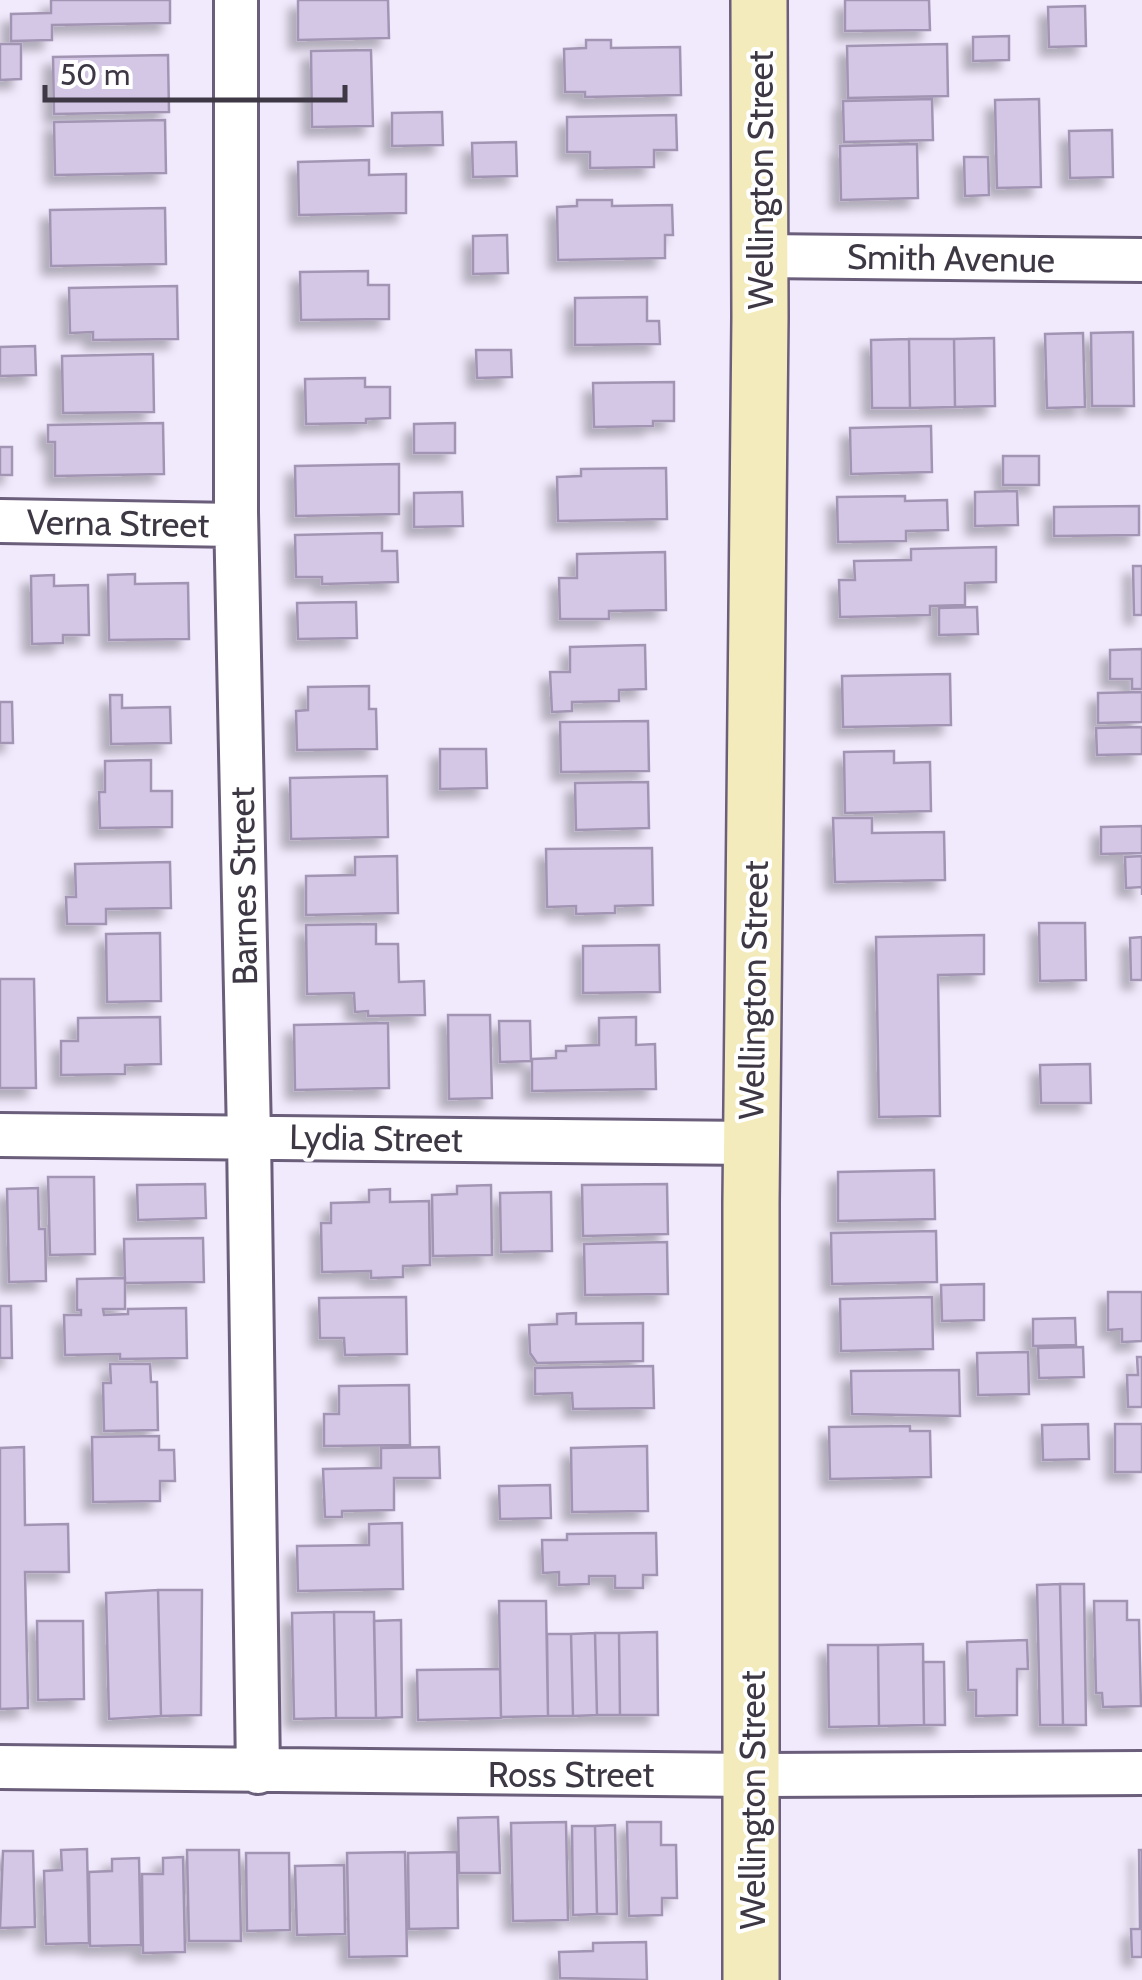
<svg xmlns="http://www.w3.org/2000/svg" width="1142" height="1980" viewBox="0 0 1142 1980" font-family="Cabin,sans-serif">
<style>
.building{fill:#d4c7e6;stroke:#a295b3;stroke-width:2.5;filter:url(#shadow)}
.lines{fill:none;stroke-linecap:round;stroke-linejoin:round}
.street-casing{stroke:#6a5e7a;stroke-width:48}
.secondary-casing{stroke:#6a5e7a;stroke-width:60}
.street{stroke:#fff;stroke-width:42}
.secondary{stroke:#f4ebbc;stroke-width:55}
.labels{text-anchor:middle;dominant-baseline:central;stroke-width:8;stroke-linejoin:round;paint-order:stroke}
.street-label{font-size:35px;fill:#3d3844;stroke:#fff}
</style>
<defs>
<filter id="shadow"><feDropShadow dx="-9" dy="9" stdDeviation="5" flood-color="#0004"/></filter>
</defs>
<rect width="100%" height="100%" fill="#f1eafd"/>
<path class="building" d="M51 0H170V23L52 25V40L11 41V14L51 13Z
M298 0H388L389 38 298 40Z
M845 0H929L930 30 845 31Z
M1085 6 1086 46 1049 47 1048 7Z
M1009 36V60L973 61V37Z
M586 40H611V48L680 47 681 95 585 97V92H565L564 49 586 48Z
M0 44H21V79L0 80Z
M947 44 948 96 848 98 847 46Z
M371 50 373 126 312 127 311 51Z
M168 55 169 112 54 114 53 57Z
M932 99 933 140 844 142 843 101Z
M1039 99 1041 187 997 188 995 100Z
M442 112 443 145 392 146V113Z
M676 115 677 150H654V167L590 168V152H567V117Z
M165 120 166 173 55 175 54 122Z
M1112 130 1113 177 1070 178 1069 131Z
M516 142 517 176 473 177 472 143Z
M917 144 918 198 841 200 840 146Z
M964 157H988L989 195 965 196Z
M369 160V175L406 174V213L299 215 298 162Z
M577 200H612V206L672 205 673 235H665V258L558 260 557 207 577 206Z
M165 208 166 264 51 266 50 210Z
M507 235 508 273 473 274V236Z
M368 271V285H389V319L301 320 300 272Z
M177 286 178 339 93 340V332L70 333 69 288Z
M647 297V321H659L660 344 575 345V298Z
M1133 332 1134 406H1092L1091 333Z
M1083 333 1085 407 1047 408 1045 334Z
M994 338 995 406 955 407 954 339Z
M909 339 910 408H872L871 340Z
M909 339H954L955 407 910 408Z
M35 346 36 375 0 376V347Z
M476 350H511L512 377 477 378Z
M153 354 154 412 63 413 62 356Z
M365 378V387H390V418L366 419V423L306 424 305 379Z
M674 382V421H653V426L594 427 593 383Z
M163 423 164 474 55 476V442H48V425Z
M455 423V453H414V424Z
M931 426 932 472 851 474 850 428Z
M0 447H12V475H0Z
M1003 456H1039V485H1003Z
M399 464V514L296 516 295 466Z
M666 468 667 519 558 521 557 477 581 476V469Z
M1017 491 1018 525 975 526V492Z
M462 492 463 526 414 527V493Z
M905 496V501L947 500 948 530 906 531V541L838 542 837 497Z
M1139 506V535L1054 536V507Z
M382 533V551H397L398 582 322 584V577H296L295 535Z
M996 547V582L965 583V605L930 606V615L840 617 839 580H855L854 561 911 560V549Z
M665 552 666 610 609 611V619H560L559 578H577V554Z
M1133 566H1142V615H1134Z
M135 574V584L188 583 189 639 109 640 108 575Z
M54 575V586L88 585 89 635H63V643L32 644 31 576Z
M356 602 357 638 298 639 297 603Z
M977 607 978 634 939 635V608Z
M645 645 646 689 619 690V701L572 702V711L552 712 550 672H570V647Z
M1142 649V689H1132V679H1110V650Z
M950 674 951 725 843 727 842 676Z
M369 686V709H376L377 749 297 750 296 711 308 710V687Z
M1142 692V722L1098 723V693Z
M110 695H122V708L170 707 171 743 111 744Z
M0 702H12L13 743H0Z
M648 721 649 771 561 772 560 722Z
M1142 727V754L1097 755 1096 728Z
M440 749H486L487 788 440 789Z
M894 751V763L930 762 931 811 845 813 844 752Z
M151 760V791H172V827L100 828 99 792H105V761Z
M387 776 388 837 291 839 290 778Z
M648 782 649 828 576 830 575 783Z
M833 818H872V833L944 832 945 880 835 882Z
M1142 826V853L1101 854V827Z
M652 848 653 905 615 906V913L576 914V906L547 907 546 849Z
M397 856 398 913 306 915V876L355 875V857Z
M1142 856V895V887L1126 888 1125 857Z
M170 862 171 908 106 909V924H67L66 897H76L75 864Z
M1039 923H1085L1086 980 1040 981Z
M376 924V944H398L399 982 424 981 425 1015 368 1016V1011L355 1012 354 993 307 994 306 925Z
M160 933 161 1001 107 1002 106 934Z
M984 935V974L938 975 940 1116 879 1117 876 937Z
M1142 937V980H1131L1130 938Z
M659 945 660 992 583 993V946Z
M0 979H34L36 1088H0Z
M448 1015H490L492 1098 449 1099Z
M160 1017 161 1064 125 1065V1074L61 1075V1041H78V1018Z
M636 1017V1045L655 1044 656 1089 532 1091V1059L556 1058V1051H566V1046L599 1045V1018Z
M499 1021H530L531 1061 500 1062Z
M388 1023 389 1088 295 1090 294 1025Z
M1090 1064 1091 1103H1041L1040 1065Z
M934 1170 935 1219 838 1221V1172Z
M48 1177H94L95 1254 50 1255Z
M205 1184 206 1218 138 1220 137 1185Z
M667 1184 668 1234 583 1236 582 1185Z
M491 1185 492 1255 433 1256 432 1195 457 1194V1186Z
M38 1188 39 1229H45L46 1281 9 1282 7 1189Z
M390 1189V1202L429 1201 430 1265 403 1266V1277L371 1278V1271L322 1272 321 1223H331V1203L369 1202V1190Z
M551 1192 552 1251 501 1252 500 1193Z
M936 1231 937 1282 832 1284 831 1233Z
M203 1238 204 1282 125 1283 124 1239Z
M667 1242 668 1294 585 1295 584 1244Z
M125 1278V1309H103L104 1315 128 1314V1309L186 1308 187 1358 120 1359V1354L65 1355 64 1315H81V1310H77V1279Z
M984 1284V1320L942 1321 941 1285Z
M1108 1292H1142V1341L1122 1342V1329L1108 1330Z
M406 1297 407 1354 345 1355 344 1338H320L319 1298Z
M932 1297 933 1349 841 1351 840 1299Z
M0 1306H11L12 1358H0Z
M576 1313V1324L643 1323V1361L537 1363 530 1353 529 1325 557 1324V1314Z
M1075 1318 1076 1345 1033 1346V1319Z
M1083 1347 1084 1377 1039 1378 1038 1348Z
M1028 1352 1029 1394 978 1395 977 1353Z
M1137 1357H1142V1407H1128L1127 1375H1138Z
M110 1364H150L151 1382H157L158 1430 104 1431 103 1383H111Z
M653 1366 654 1408 573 1409 572 1393 535 1394V1368Z
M959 1370 960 1416 852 1414 851 1371Z
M409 1385 410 1445 324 1446V1414H339V1386Z
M1088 1424 1089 1459 1043 1460 1042 1425Z
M1115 1424H1142V1472H1115Z
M910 1426V1431H930L931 1477 830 1479 829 1427Z
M159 1436V1450H174L175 1481H160V1501L93 1502 92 1437Z
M647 1446 648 1511 572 1512 571 1448Z
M24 1447 25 1525 68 1524 69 1572H25L28 1708 0 1709V1448Z
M439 1447 440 1478H394V1510L342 1511V1517H325L323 1469 381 1468V1448Z
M550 1485 551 1518 500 1519 499 1486Z
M402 1523 403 1589 298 1591 297 1546 369 1545V1524Z
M656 1533 657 1575H643V1588H615V1576H589V1584L559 1585V1572L543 1573 542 1540H567V1534Z
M1060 1584 1063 1725H1040L1037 1585Z
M1060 1584H1084L1086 1725H1063Z
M158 1590H202L201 1715 161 1716Z
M158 1590 161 1716 109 1719 106 1593Z
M499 1601H546L548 1716 501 1717Z
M1094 1601H1127V1620H1139L1141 1706 1103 1707 1102 1693H1096Z
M334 1612H374L376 1718H336Z
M334 1612 336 1718 294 1719 292 1613Z
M401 1620 402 1717 376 1718 374 1621Z
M37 1621H83L84 1699 38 1700Z
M657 1632 658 1715H620L619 1633Z
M595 1633 597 1715 573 1716 571 1634Z
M595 1633H619L620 1715H597Z
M547 1634H571L573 1716H548Z
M1027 1640 1028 1669H1017V1715L976 1716V1690H968L967 1642Z
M923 1644 924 1725 879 1726 878 1645Z
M828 1645H878L879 1726 829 1727Z
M923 1662H944L945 1725H924Z
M500 1669 501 1718 418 1720 417 1670Z
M498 1817 500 1873H459L458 1818Z
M566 1822 568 1920 513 1921 511 1823Z
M627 1822H661V1845H676L677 1898H662V1915L629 1916Z
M615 1825 617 1914H597L595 1826Z
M572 1826H595L597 1914 573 1915Z
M87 1849 89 1943 46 1944 44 1871 62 1870 61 1850Z
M187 1850H239L241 1941H189Z
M1139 1850H1142V1957H1132L1131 1929H1140Z
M3 1851H33L35 1927 0 1928Z
M405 1852 407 1956 349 1957 347 1853Z
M457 1852 458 1928 409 1929 408 1853Z
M246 1853H289L290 1930 247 1931Z
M183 1857 185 1952 143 1953 142 1874H163V1858Z
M139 1858 141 1945 90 1946 89 1872 112 1871V1859Z
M344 1865 345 1934 297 1935 295 1866Z
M646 1942 647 1980 560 1978 559 1952 593 1951V1943Z"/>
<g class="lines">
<defs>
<path id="street" d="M236 0V512L249 1136 258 1772
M760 256 1142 260
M0 521 236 525
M0 1135 752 1143
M0 1767 752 1775 1142 1773"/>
<path id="secondary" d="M751 1980V1202L760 317 759 0"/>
</defs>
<use href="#street" class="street-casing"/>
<use href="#secondary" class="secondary-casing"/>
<use href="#street" class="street"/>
<use href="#secondary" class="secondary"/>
</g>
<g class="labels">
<g class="street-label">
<text transform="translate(760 180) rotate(-90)">Wellington Street</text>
<text transform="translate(951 258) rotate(1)">Smith Avenue</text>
<text transform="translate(118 523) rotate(1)">Verna Street</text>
<text transform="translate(243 886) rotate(-91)">Barnes Street</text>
<text transform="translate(753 990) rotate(-89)">Wellington Street</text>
<text transform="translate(376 1138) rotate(1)">Lydia Street</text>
<text x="571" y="1774">Ross Street</text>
<text transform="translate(752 1800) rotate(-90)">Wellington Street</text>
</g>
</g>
<path d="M45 85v15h300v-15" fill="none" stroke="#3d3844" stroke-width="5"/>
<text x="60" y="85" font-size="30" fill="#3d3844" stroke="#ffffff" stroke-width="8" paint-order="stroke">50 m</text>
</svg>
